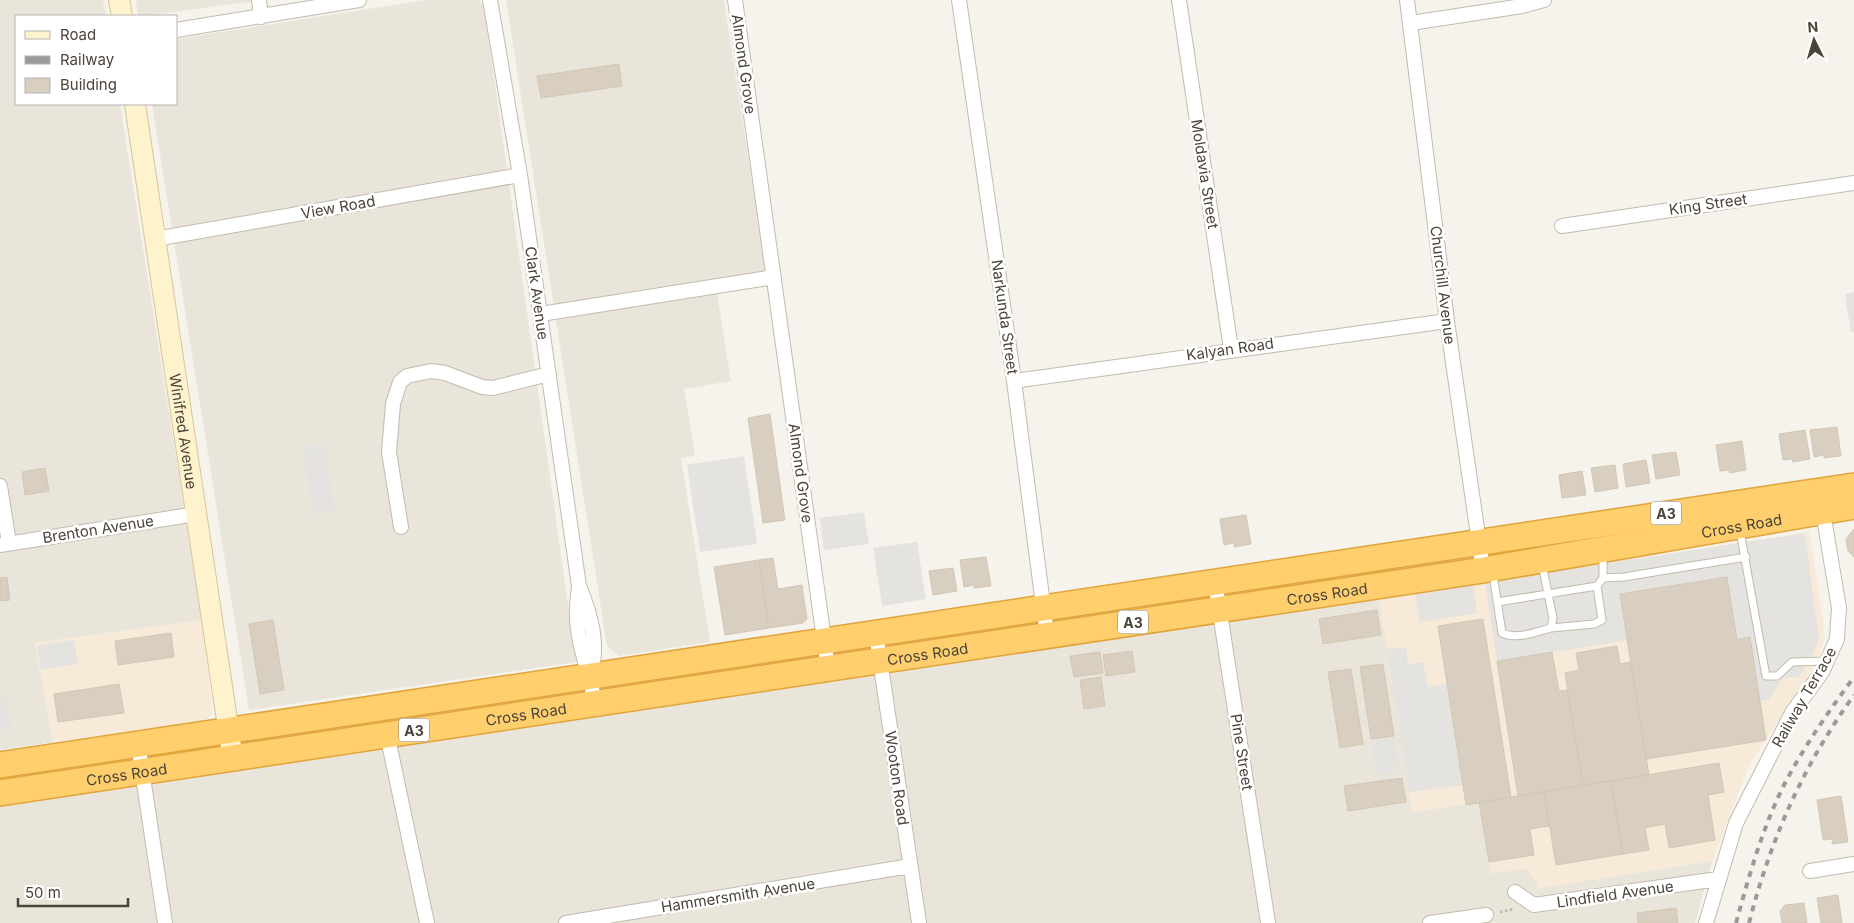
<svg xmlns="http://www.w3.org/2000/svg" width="1854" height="923" viewBox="0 0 1854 923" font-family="Inter,sans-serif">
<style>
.residential{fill:#eae5da}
.commercial{fill:#f7ead8}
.parking{fill:#e5e3e0}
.building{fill:#d8cfc1;stroke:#d3c7b4}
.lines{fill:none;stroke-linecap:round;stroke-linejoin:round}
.lane-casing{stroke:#c2bbae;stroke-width:9}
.street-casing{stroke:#c2bbae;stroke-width:16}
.secondary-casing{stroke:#d6c79b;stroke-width:22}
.highway-casing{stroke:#e0a43c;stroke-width:28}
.path{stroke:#c4b79f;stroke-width:2.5;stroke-dasharray:2.5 2.5;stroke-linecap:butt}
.lane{stroke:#fff;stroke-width:7}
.street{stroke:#fff;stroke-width:14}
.secondary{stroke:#fff3cd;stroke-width:20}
.highway{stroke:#ffcf6e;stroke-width:25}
.rail{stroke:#9a9a9a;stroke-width:4;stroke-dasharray:6 6;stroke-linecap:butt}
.labels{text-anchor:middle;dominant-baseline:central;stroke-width:5;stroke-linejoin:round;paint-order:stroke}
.shield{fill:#fff;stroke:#817c74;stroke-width:1}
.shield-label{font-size:14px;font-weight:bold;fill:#4b4439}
.street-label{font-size:15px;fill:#4b4439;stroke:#fff}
</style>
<rect width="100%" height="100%" fill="#f6f3ec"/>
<path class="residential" d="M0 0H103L106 16H16V104H120L202 620 35 643 53 742 0 750Z
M136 0H261L146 16H138Z
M426 0H478L484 6 576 662 249 710 152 104H176V39Z
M506 0H724L767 279 716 287 731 381 684 389 695 456 681 458 710 642 619 656 607 646Z
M1379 598 1413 812 1479 802 1491 873 1527 868 1539 888 1712 861 1695 923H0V806Z"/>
<path class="commercial" d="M1809 532 1824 626 1823 645 1812 672 1750 763 1712 861 1539 888 1527 868 1491 874 1479 802 1412 812 1379 598Z
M202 620 212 706 211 716 201 722 53 742 35 643Z"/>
<path class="parking" d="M1854 292V332L1851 333 1845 294Z
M325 444 334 510 312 513 303 447Z
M744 456 757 544 700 552 687 465Z
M864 512 869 544 824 550 820 518Z
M1805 533 1819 639 1810 661 1798 677 1783 678 1768 700 1760 701 1750 638 1737 640 1727 577 1620 594 1627 640 1497 661 1485 582Z
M917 542 926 599 882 606 873 548Z
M1473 585 1477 613 1420 622 1415 594Z
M74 640 78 664 41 670 37 645Z
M1406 647 1408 664 1423 662 1428 687 1447 684 1463 785 1409 792 1387 649Z
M7 698 12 727 0 729V699Z
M1394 736 1400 771 1376 775 1371 739Z"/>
<path class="building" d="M619 64 622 86 541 98 537 76Z
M770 414 785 520 763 523 748 418Z
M1837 427 1841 456 1824 458V455L1814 457 1810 430Z
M1805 430 1810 459 1793 462 1792 459 1783 460 1779 434Z
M1742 441 1746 470 1730 473 1729 470 1720 471 1716 445Z
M1676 452 1680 475 1656 479 1652 455Z
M1646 460 1650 483 1626 487 1623 464Z
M1615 465 1618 488 1595 492 1591 468Z
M45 468 49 491 25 495 22 472Z
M1582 471 1586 495 1562 498 1559 475Z
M1246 515 1251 544 1234 547V543L1224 545 1220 519Z
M1854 529V557L1848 551 1846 539Z
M986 557 991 586 974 588V585L964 587 960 560Z
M773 558 778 589 802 585 807 619 803 623 769 628 759 560Z
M759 560 769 628 725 635 714 567Z
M953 568 957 591 933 595 929 571Z
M7 577 10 600 0 601V578Z
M1727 577 1737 640 1750 637 1766 740 1646 759 1620 594Z
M1377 610 1381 635 1323 644 1319 619Z
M1483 619 1511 797 1466 805 1438 626Z
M273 620 284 690 260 694 249 624Z
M171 633 174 657 118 665 115 641Z
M1617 646 1620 664 1631 662 1649 775 1583 785 1565 673 1579 670 1576 653Z
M1132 651 1135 672 1106 676 1103 655Z
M1100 652 1103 673 1074 677 1070 656Z
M1552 652 1559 691 1567 690 1583 785 1518 796 1497 661Z
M1383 664 1394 736 1371 739 1360 667Z
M1351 669 1363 744 1340 748 1328 672Z
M1101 677 1105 706 1084 709 1080 680Z
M119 684 124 713 58 722 54 694Z
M1719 763 1724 792 1708 795 1715 840 1669 848 1665 824 1645 828 1649 850 1623 854 1611 781Z
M1402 778 1406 802 1348 811 1344 786Z
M1611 781 1623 854 1556 865 1544 792Z
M1544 792 1549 826 1530 829 1534 855 1489 862 1479 802Z
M1841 796 1848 842 1832 844 1833 839 1823 840 1817 800Z
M1838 895 1842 923H1821L1817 898Z
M1804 903 1807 923H1782L1780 911 1785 905Z
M1676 908 1678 923H1638L1637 913Z"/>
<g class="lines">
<defs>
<path id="lane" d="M1740 531 1766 676H1777L1792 662 1828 661
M1493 574 1502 633C1516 640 1536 632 1551 628L1553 618 1542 564
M1603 578 1624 577 1746 557
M1497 602 1597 586 1603 578V554
M1551 628 1594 624 1602 620 1597 586"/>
<path id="street" d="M259 0 261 17
M490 0 520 175 579 586C592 617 599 645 590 677
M735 0 828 668
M959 0 1014 381 1047 635
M1179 0 1231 349
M1407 0 1447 321 1483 570
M1411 23 1522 6 1544 0
M176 30 359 0
M1562 226 1854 183
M155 239 520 175
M541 314 774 277
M1014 381 1447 321
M0 486 9 543
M401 527 389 452 393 404 400 382 407 376 431 371 445 373 482 387 493 388 549 374
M0 545 196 514
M1215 581 1268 923
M579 587C571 636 587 658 595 703
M876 633 919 923
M387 734 427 923
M138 744 165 923
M1810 871 1854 864
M1515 892 1534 905 1718 879
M566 923 910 866
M1430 923 1486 915
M1706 923 1736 823 1792 713 1822 672 1837 639 1839 608 1822 506"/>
<g id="secondary">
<path d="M119 0 122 16"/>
<path id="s1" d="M135 104 233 760"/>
</g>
<g id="highway">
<path d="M0 765 1854 486"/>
<path id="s2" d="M0 793 1483 570 1854 506"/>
</g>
</defs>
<use href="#lane" class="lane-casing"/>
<use href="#street" class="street-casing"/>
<use href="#secondary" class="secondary-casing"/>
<use href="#highway" class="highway-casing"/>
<path class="path" d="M1500 912 1514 909"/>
<use href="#lane" class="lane"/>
<use href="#street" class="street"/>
<use href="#secondary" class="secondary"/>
<use href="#highway" class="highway"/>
<path class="rail" d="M1736 923C1749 876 1763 826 1785 783 1805 745 1829 711 1854 677
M1749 923C1771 838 1803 766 1854 695"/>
</g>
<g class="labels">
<g class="shield">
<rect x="1651" y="501.5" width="30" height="23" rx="4"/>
<rect x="1118" y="610.5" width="30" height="23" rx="4"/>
<rect x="399" y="718.5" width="30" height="23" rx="4"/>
</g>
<g class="shield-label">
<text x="1666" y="513">A3</text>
<text x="1133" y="622">A3</text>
<text x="414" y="730">A3</text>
</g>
<g class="street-label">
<text transform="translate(744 64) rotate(82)">Almond Grove</text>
<text transform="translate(1205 174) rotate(81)">Moldavia Street</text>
<text transform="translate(1708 204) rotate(-8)">King Street</text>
<text transform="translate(338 207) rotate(-10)">View Road</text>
<text transform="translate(1443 285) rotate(83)">Churchill Avenue</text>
<text transform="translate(537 293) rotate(82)">Clark Avenue</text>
<text transform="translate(1005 317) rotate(82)">Narkunda Street</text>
<text transform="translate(1230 349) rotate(-8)">Kalyan Road</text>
<text stroke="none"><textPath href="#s1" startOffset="331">Winifred Avenue</textPath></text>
<text transform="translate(801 473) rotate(82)">Almond Grove</text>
<text stroke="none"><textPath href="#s2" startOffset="1762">Cross Road</textPath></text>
<text transform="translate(98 529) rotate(-9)">Brenton Avenue</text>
<text stroke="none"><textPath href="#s2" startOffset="1342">Cross Road</textPath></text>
<text stroke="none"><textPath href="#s2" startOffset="938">Cross Road</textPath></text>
<text transform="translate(1804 697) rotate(-60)">Railway Terrace</text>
<text stroke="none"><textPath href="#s2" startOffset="532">Cross Road</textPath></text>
<text transform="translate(1242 752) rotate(81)">Pine Street</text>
<text stroke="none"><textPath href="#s2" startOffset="128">Cross Road</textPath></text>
<text transform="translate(897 778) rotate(82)">Wooton Road</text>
<text transform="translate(1615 894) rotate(-8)">Lindfield Avenue</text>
<text transform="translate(738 895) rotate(-9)">Hammersmith Avenue</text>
</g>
</g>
<rect x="15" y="15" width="162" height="90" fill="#ffffff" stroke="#b7b4b0"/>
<rect x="25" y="31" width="25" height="8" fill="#fff3cd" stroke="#b7b4b0"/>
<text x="60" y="40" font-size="15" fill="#4b4439">Road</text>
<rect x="25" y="56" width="25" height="8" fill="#9a9a9a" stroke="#b7b4b0"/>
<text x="60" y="65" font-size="15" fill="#4b4439">Railway</text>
<rect x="25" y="78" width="25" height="15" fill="#d8cfc1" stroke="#b7b4b0"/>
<text x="60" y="90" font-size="15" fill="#4b4439">Building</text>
<g transform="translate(1814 40) rotate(355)" stroke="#ffffff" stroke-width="4" paint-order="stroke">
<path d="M0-4L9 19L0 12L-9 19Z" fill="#4b4439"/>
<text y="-8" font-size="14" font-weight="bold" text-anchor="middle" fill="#4b4439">N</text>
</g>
<path d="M18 898v8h110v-8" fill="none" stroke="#4b4439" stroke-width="2.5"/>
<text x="25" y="898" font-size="15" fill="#4b4439" stroke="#ffffff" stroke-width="4" paint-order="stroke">50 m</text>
</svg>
